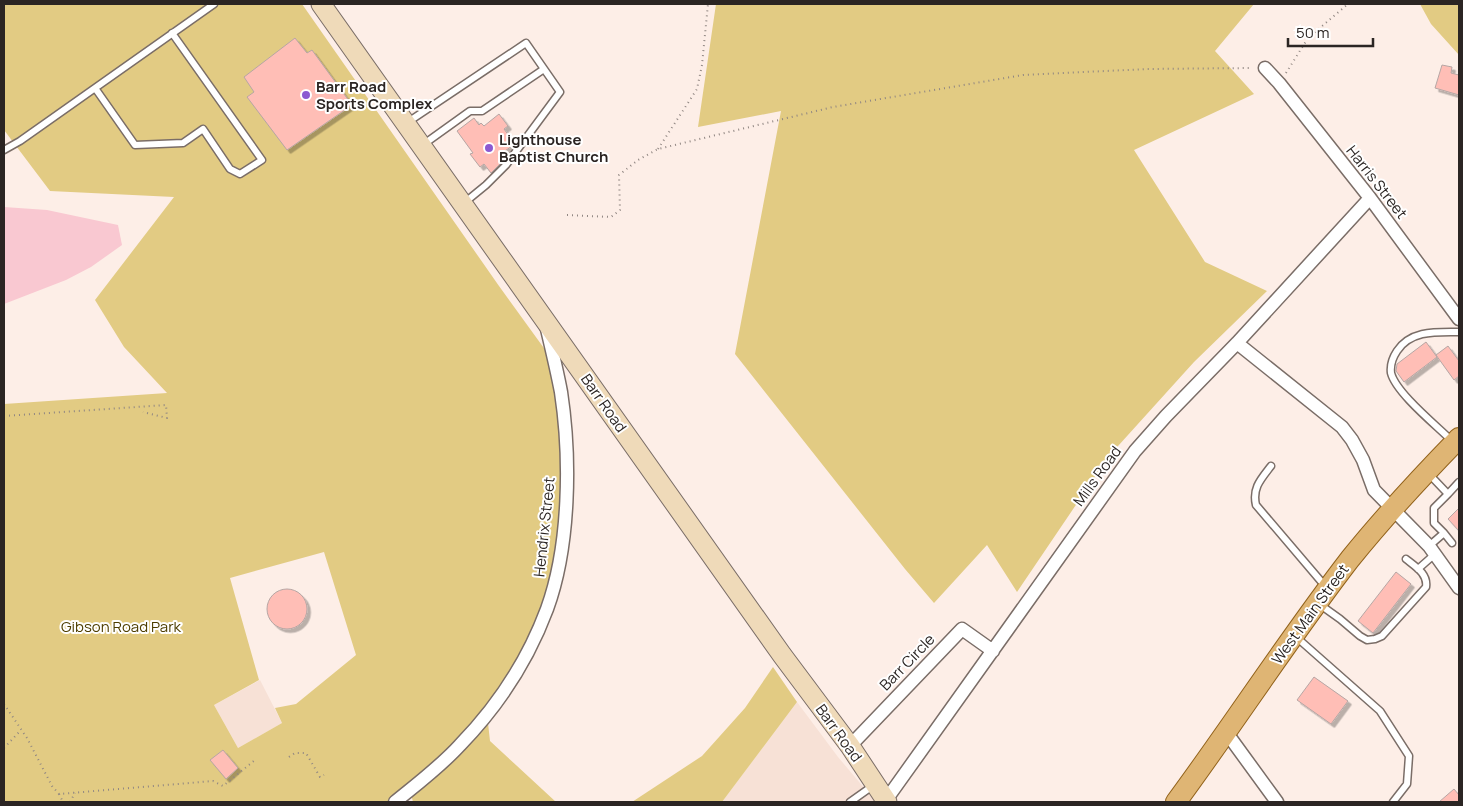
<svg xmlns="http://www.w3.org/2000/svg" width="1463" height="806" font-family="Manrope,sans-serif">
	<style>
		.built { fill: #f7e1d6 }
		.green { fill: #e2cb83; fill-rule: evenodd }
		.water { fill: #f9c8d1 }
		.building { fill: #ffbeb6; stroke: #b6a6a4; filter: url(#shadow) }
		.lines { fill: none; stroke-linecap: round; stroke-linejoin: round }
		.lane-casing { stroke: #7a6d67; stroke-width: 9 }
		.street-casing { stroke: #7a6d67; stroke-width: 15 }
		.secondary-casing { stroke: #7a6d67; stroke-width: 21 }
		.primary-casing { stroke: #92621b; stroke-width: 22 }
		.path { stroke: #908682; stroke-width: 2; stroke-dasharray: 1 4; stroke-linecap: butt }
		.lane { stroke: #fff; stroke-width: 6 }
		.street { stroke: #fff; stroke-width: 12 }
		.secondary { stroke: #efdab9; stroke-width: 19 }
		.primary { stroke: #dfb574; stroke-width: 20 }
		.poi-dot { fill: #8c59d1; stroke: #fff; stroke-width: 2 }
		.labels { text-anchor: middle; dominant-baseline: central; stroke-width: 4; stroke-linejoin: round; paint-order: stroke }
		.poi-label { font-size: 15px; font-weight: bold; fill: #2b2523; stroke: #fff; text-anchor: start }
		.street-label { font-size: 15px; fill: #2b2523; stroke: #fff }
		.park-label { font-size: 15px; fill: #4d3d00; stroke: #fff }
	</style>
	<defs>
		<filter id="shadow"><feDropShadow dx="3.5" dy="3.5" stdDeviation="0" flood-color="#0004"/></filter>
	</defs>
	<rect width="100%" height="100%" fill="#fdeee7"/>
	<path class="built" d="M260 680 282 723 238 748 214 705Z
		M797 702 838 757 876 802H722Z"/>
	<path class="green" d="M4 4H302L499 286 554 362 567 467 547 608 487 714 490 741 556 802H413L411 794 447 756 388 802H4V404L167 393 124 347 95 300 174 197 50 191 4 130ZM324 552 356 655 296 704 275 708 282 723 238 748 214 705 259 680 230 578Z
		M716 4H1254L1215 51 1254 94 1134 150 1205 262 1267 291 1194 362 1109 456 1017 592 987 545 934 603 905 569 735 354 781 111 698 127Z
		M1420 4H1459V55L1431 24Z
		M773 667 797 702 722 802H632L702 756 745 708Z"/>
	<path class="water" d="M4 207 47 210 118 225 122 245 91 267 66 280 4 304Z"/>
	<path class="building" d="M295 38 307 53 312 50 352 105 287 150 247 97 254 92 244 77Z
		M1442 65 1452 67 1451 73 1459 75V95L1435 88Z
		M499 114 508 126 504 129 515 144 502 153 503 155 500 157 503 161 491 173 484 164 480 167 470 154 473 153 457 131 474 118 479 125 481 123 484 126Z
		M1426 342 1437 357 1404 382 1396 371 1397 364Z
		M1448 346 1459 361V376L1454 380 1436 355Z
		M1459 508V531L1448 519Z
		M1396 572 1411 584 1373 633 1358 621Z
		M267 609a20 20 0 1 1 40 0a20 20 0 1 1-40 0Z
		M1314 677 1348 701 1331 724 1297 700Z
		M223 750 238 768 226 779 210 760Z
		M1454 789 1459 795V802H1439Z"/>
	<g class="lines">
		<g class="lane-casing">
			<path id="lane" d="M95 88 135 145 183 143 203 129 230 169 240 174 262 160 172 33
				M408 122 526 43 560 92 506 165 486 185 464 203
				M424 144 470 111H482L544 69
				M4 150 20 141 214 4
				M1452 441C1437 426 1396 393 1391 373 1390 365 1393 357 1397 351 1411 330 1436 332 1459 332
				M1271 466C1261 479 1252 488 1256 505L1325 586
				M1428 473 1448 494 1434 508V523L1444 533 1429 546
				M1448 494 1459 482
				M1444 533 1452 543
				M1418 569 1435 554
				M1319 604 1340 619 1360 636 1367 640 1375 639 1382 636 1426 587C1428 574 1416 567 1406 559
				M1295 636 1380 711 1409 756 1407 784 1393 802
				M850 802 874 785"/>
		</g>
		<g class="street-casing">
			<path id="street" d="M1265 68 1279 83 1370 198 1459 319
				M1237 343 1342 427 1352 440 1363 460 1374 490 1429 546 1459 588
				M1226 732 1277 802
				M850 746 962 629 993 651
				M886 800 1135 451 1166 416 1237 343 1370 198
				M395 802C417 784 441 766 460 745 498 706 528 660 547 609 570 546 571 458 561 392 557 371 552 350 547 329"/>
		</g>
		<g class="secondary-casing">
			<path id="secondary" d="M321 4 782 655 850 746 887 802"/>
		</g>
		<g class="primary-casing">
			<path id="primary" d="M1176 802C1235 722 1289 638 1350 559 1384 517 1421 477 1459 438"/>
		</g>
		<path class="path" d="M1286 73 1308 38 1348 4
			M658 149 697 89 702 65 708 4
			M567 215 611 217 620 210 619 175 638 160 658 149 833 107 1023 75 1147 69 1252 68
			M4 416 166 405 167 418 143 412
			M4 704 27 738 52 786 59 794 213 781 223 786 255 760
			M4 748 21 730
			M289 757 295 753H306L320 777 324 775
			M59 794 63 802
			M70 802 75 793"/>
		<use href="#lane" class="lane"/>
		<use href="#street" class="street"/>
		<use href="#secondary" class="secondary"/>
		<use href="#primary" class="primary"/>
	</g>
	<g class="poi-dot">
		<circle cx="306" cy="95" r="5"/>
		<circle cx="489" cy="148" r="5"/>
	</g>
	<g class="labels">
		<g class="poi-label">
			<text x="316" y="86">Barr Road<tspan x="316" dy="17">Sports Complex</tspan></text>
			<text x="499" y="139">Lighthouse<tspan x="499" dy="17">Baptist Church</tspan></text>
		</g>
		<g class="street-label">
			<text transform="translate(1377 182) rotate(52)">Harris Street</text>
			<text transform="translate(604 403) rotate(55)">Barr Road</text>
			<text transform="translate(1097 476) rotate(-54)">Mills Road</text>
			<text transform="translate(544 527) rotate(-84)">Hendrix Street</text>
			<text transform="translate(1310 614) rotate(-54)">West Main Street</text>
			<text transform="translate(907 662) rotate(-46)">Barr Circle</text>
			<text transform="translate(839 733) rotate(54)">Barr Road</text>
		</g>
		<g class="park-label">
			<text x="121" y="626">Gibson Road Park</text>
		</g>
	</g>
	<rect width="1463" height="806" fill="none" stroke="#2b2523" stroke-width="10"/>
	<path d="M1288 38v8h85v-8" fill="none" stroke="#2b2523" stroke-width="2.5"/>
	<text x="1296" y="38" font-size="15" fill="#2b2523" stroke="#ffffff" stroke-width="4" paint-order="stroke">50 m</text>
</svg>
